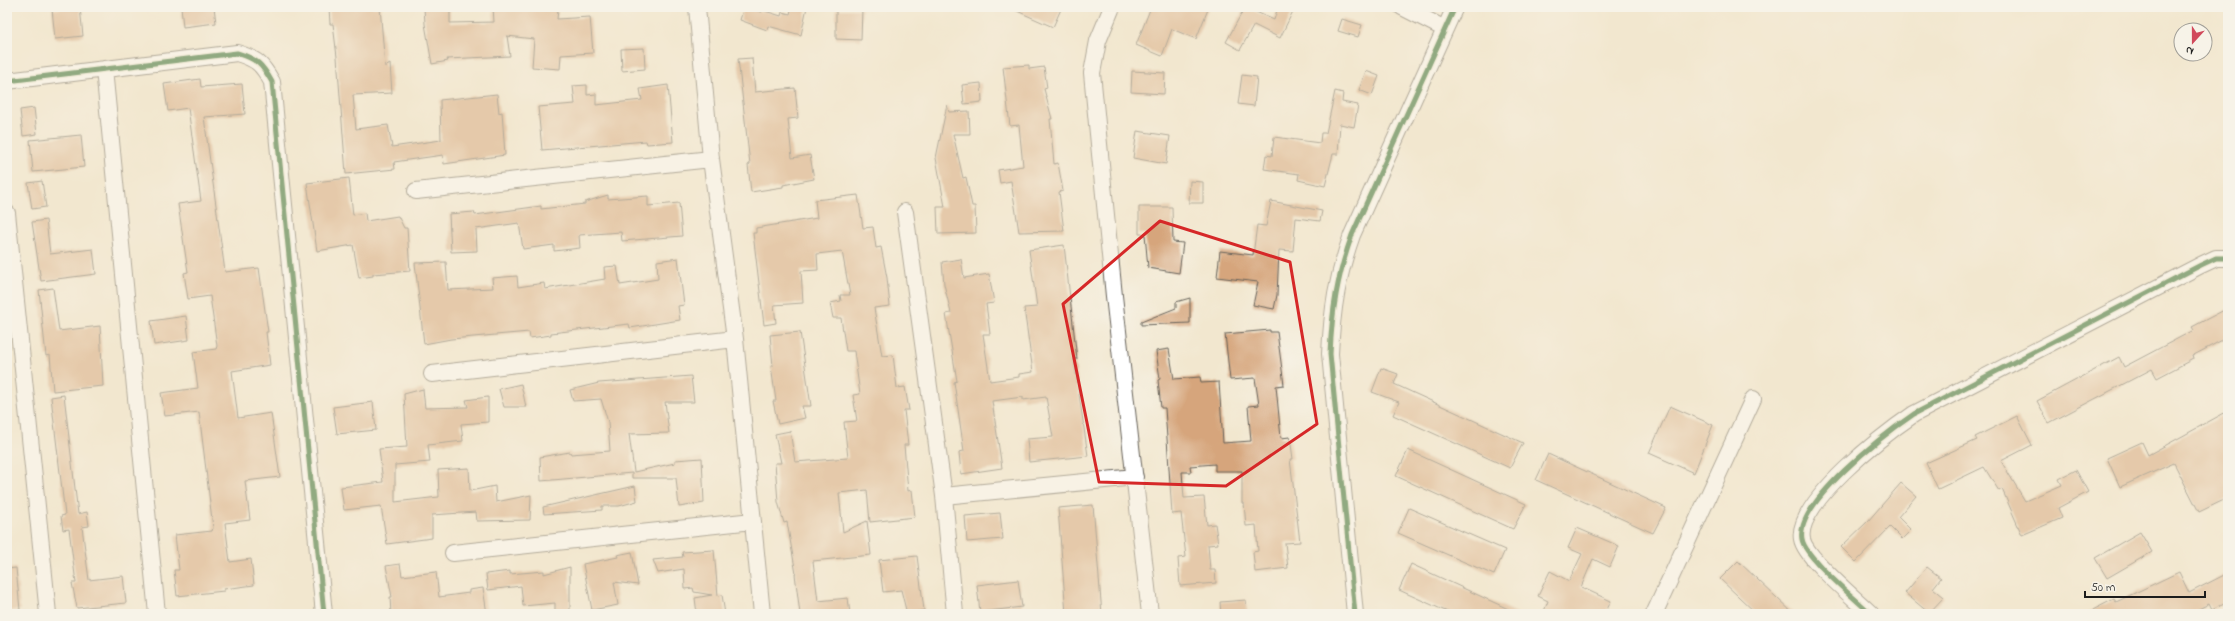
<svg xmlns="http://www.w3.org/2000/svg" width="2235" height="621" font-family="'Indie Flower',sans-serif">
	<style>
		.building { fill: #d6a57b }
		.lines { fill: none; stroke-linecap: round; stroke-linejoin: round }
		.street-casing { stroke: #67635b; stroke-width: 18 }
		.street { stroke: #fff; stroke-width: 16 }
		.cycleway-casing { stroke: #f7f3e8; stroke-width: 8 }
		.cycleway { stroke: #1b5e20; stroke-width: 5 }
		.marked { fill: none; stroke: #d62828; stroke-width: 3; stroke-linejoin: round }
	</style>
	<rect width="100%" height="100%" fill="#f7f3e8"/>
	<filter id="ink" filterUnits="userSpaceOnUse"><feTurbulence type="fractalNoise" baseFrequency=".025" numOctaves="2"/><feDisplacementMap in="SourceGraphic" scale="8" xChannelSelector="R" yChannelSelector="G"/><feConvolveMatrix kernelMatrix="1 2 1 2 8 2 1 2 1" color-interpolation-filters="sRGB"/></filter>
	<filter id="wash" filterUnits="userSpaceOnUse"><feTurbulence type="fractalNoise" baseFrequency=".012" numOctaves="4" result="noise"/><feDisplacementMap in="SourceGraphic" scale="16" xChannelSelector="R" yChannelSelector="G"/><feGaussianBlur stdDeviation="0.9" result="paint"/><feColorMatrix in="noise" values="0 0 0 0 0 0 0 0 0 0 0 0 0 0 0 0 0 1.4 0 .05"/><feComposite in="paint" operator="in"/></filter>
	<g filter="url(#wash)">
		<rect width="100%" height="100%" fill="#f2e7cf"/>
		<g id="blocks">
			<path class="building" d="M80 7 83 36 55 39 52 9Z
				M181 7H214L216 23 183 27Z
				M329 7H380L385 67 390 64 392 93 353 95 356 129 388 125 392 147 441 140 440 100 497 94 499 113 502 112 505 155 444 164 443 155 394 162 395 169 346 174 337 57 333 24H330Z
				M424 7H450V23L494 22 493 7H538L558 10 557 19 590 17 593 53 561 55 560 69 532 67 534 39 507 36 510 56 447 59 448 61 432 64 425 24Z
				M744 7 762 12V10L781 16 782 12 790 14 792 7H807L801 35 768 26 767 30 740 20Z
				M1008 7H1062L1053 27Z
				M1151 7H1209L1196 39 1172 29 1162 56 1136 45Z
				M1245 7 1274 20 1278 7H1295L1280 38 1254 25 1240 50 1226 42Z
				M836 9H862L861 40 836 39Z
				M1342 19 1362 25 1358 37 1338 31Z
				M644 48 645 69 622 71 621 49Z
				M752 58 755 92 795 88 798 118 788 119 792 158 810 155 814 179 783 185V187L751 192 748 165 750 164 738 59Z
				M1029 65V69L1044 67 1047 88 1044 89 1052 119H1050L1054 164 1058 163 1063 191 1059 192 1064 231 1019 232 1011 181 1000 183 998 170 1023 166 1019 125 1010 126 1003 67Z
				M1132 71 1165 73 1164 94 1131 92Z
				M1366 71 1379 76 1372 95 1359 90Z
				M1242 75 1257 77 1254 106 1238 104Z
				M200 79 201 87 242 84 245 114 204 117 225 272 259 268 268 332H266L270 365 232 371 238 418 271 413 280 477 245 481 250 520 225 523 230 562 251 559 254 585 224 589V591L177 596 174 570H179L175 535 212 531 213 528 199 412 165 416 161 393 198 388 193 352 216 349 217 346 210 296 188 299 184 273 188 272 178 204 201 201 188 108 168 111 164 84Z
				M981 83 982 102 964 104 962 85Z
				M587 85V95L596 94V105L642 100 640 89 668 85 673 142 647 144 646 141 542 150 538 107 575 104 573 86Z
				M1335 91 1343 93 1342 102 1358 105 1354 127 1340 124 1338 154H1333L1325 186 1298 180 1299 174 1264 169 1266 155 1272 156 1274 137 1320 143 1321 133H1326Z
				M947 105 949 112 969 111 970 134H953L963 178 966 177 972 206H975L976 233 938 234 937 207H945L936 158Z
				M34 108 37 134 23 136 20 110Z
				M1137 131 1170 136 1166 164 1133 158Z
				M81 135 84 167 33 172 30 140Z
				M349 178 353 215 365 213 366 221 398 216 404 228H407L410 271 373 274V276L359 278 353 245 317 251 307 183Z
				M42 181 46 207 32 209 28 183Z
				M1190 181 1203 182V203H1189Z
				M608 195V199L648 196V206L679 203 682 236 622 241 621 232 579 235 580 248 554 251V245L523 249 519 223 476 229 477 251 451 252 449 214 474 212 475 215 541 206V209L585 204V202Z
				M858 195 863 228 873 227 876 248 881 247 887 278 890 306 874 308 882 356 893 355 897 388 905 387 909 410H904L908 445H904L908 491 912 490 915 517 870 522 867 490 839 493 843 532 867 521 871 555 813 561 818 601 848 598 850 614H800L795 574H796L787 522 784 523 778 502 775 463H781L775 434 790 431 795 462 848 458 844 422 857 421 853 395 860 394 854 351H846L841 318H833L830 303 841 301 840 295H850L842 251 817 254 818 270 801 271 803 303 774 305 776 323 764 325 753 233H756V228L817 218 815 200Z
				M1271 201 1322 211 1320 221 1296 218 1293 251 1279 250 1277 295 1274 309 1253 305 1258 282 1217 277 1220 251 1253 255 1257 225 1266 226Z
				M1139 207H1172L1173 242 1183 243 1179 273 1148 268 1145 234H1139Z
				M46 220 50 254 93 249 96 274 41 281 32 222Z
				M1064 245 1077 359H1074L1088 456 1029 462 1027 439 1053 437 1046 397 1023 400V397L992 401 1002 468 961 474 959 452 964 451 954 382 957 381 946 314 951 313 944 284 942 262 961 259 964 278 989 274 994 303 986 304 990 334H983L990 381 1019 377V374L1033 372 1024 308 1037 307 1029 250Z
				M678 258 684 305 678 306 680 320 630 328 629 324 551 333V335L530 338 529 332 451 339 424 344 415 263 446 262 448 290 493 288 492 278 517 276 518 287 544 283 545 289 605 279 604 267 617 266 620 285 658 279 657 261Z
				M53 288 59 331 100 326 103 386 53 391 50 355 46 356 39 290Z
				M1190 298V323L1141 325V322L1176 308V302Z
				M2228 308V337L2192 356 2193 359 2157 378 2152 369 2049 423 2037 401 2119 357 2124 367 2194 330 2192 327Z
				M186 316 189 340 154 345 151 321Z
				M1270 330V332H1277L1284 385 1276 386 1281 438 1290 437 1293 459H1290L1300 542 1285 543 1288 568 1255 572 1253 552 1258 551 1256 525 1246 526 1244 503H1242V471H1215V464L1190 466 1191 472H1182L1184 498 1204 497 1207 525 1215 524 1218 544 1208 545 1210 570H1215L1216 583 1180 586 1178 558 1186 557 1181 513 1172 514 1165 408H1161L1158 380 1160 379 1156 351 1169 349 1174 379 1200 377 1201 383 1219 382 1223 443 1251 441 1248 406 1259 405 1255 378 1230 380 1225 334Z
				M800 332 811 406H802L805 418 778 424 773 401H776L771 366H773L770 335Z
				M1381 368 1398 374 1394 384 1523 443 1510 468 1393 415 1399 402 1372 392Z
				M691 376 694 402H665L669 433 629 434 634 472 675 463V460L702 458 704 503 679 507 676 478H632V473L541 481 540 457 570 452 571 454 610 451 608 422 601 399 573 401 570 390 599 383Z
				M521 384 526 407H504L499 389Z
				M423 389 425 408 468 407 466 400 488 397V422L461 424 463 441 428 445 430 462 395 465V502L439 497 438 470 469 468 470 491 495 486 496 502 531 495 530 520 477 521 476 512 432 515V538L387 544 381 506 344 510 341 487 383 482 379 449 407 447 404 394Z
				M64 395 78 514 87 512 89 526 82 527 89 580 123 576 126 603 77 608 72 583H76L69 529 63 530 61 516 65 515 51 397Z
				M373 402 376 430 337 434 333 407Z
				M1670 406 1713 425 1694 473 1649 453Z
				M2228 411V498L2199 512 2174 463 2120 487 2107 458 2142 442 2148 455Z
				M2017 416 2032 445 2001 461 2025 501 2062 485 2059 479 2076 470 2088 492 2058 508 2062 518 2022 535 2002 489 1999 491 1984 467 1938 489 1926 463 1977 440 1975 437Z
				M1408 450 1526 504 1513 529 1396 476Z
				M1548 454 1666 508 1653 533 1536 480Z
				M1901 483 1916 496 1898 517 1911 530 1902 539 1890 527 1856 562 1841 547 1868 521Z
				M635 486 637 501 619 506H602V510L544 514 543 507Z
				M1093 505 1102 614H1066L1058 508Z
				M1409 508 1505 550 1494 575 1398 533Z
				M1000 513 1003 539 967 542 965 516Z
				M1577 528 1619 546 1610 567 1593 559 1581 587 1611 601 1605 614H1543L1548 601 1538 596 1550 571 1569 581 1582 554 1568 548Z
				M2140 532 2152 552 2107 578 2095 558Z
				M714 550 718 596 722 595 725 614H697L695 598 712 595 694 592 693 588 685 589 684 569 658 573 653 560 683 557 682 552Z
				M632 552 638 585 614 582 618 605 592 610 583 564 618 557 617 555Z
				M917 556 924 610 907 614 901 590 883 592 879 560Z
				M1738 561 1777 598 1794 614H1757L1720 579Z
				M400 564 402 576 436 572 439 597 469 593V590L483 588 487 614H391L390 597H392L386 566Z
				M1411 564 1519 614H1452L1399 590Z
				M570 567V614H555V603L523 606 521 586 488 590 486 574 510 571V574L544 571V574Z
				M1927 567 1941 578 1933 588 1944 597 1929 613 1905 593Z
				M16 568 20 610 7 611V569Z
				M2179 572 2189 593 2228 573V602L2212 610 2209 604 2188 614H2085L2114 599 2116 602Z
				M1018 580 1022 607 980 612 977 585Z
				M1246 600 1247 614H1221L1220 602Z"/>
		</g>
	</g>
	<g filter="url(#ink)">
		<use href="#blocks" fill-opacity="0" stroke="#67635b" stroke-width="1"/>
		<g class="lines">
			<g class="street-casing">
				<path id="street" d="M697 7 711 159 735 339 762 614
					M1112 7 1098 41 1092 73 1114 296 1150 614
					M1402 7 1445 29
					M104 69 157 614
					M7 81 237 53C257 59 262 64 272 82L324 614
					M416 191 711 159
					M905 212 944 496 955 614
					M7 213 48 614
					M432 374 735 339
					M944 496 1135 477
					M453 553 753 521
					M1355 614 1330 354C1332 310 1337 277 1352 235L1455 7
					M1654 614 1753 399
					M1871 614C1856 599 1805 558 1802 539 1795 503 1886 433 1914 414L2201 265 2216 258H2228"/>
			</g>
			<use href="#street" class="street"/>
			<g class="cycleway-casing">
				<path id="cycleway" d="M7 81 237 53C257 59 262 64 272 82L324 614
					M1355 614 1330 354C1332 310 1337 277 1352 235L1455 7
					M1871 614C1856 599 1805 558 1802 539 1795 503 1886 433 1914 414L2201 265 2216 258H2228"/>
			</g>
			<use href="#cycleway" class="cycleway"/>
		</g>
	</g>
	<path d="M0 0H2235V621H0ZM1160 221 1290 262 1317 424 1226 486 1099 482 1063 304Z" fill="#f2e7cf" fill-opacity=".55" fill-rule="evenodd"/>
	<path class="marked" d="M1160 221 1290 262 1317 424 1226 486 1099 482 1063 304Z"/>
	<rect width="2235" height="621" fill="none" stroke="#f7f3e8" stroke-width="24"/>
	<g transform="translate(2193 42) rotate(201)"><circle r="19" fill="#f7f3e8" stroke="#9f9d96"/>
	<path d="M0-3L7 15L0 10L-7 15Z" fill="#d1495b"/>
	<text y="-6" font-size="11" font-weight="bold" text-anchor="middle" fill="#1c1c1c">N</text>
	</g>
	<path d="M2085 591v6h120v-6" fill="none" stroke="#1c1c1c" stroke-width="2"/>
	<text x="2091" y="591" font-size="12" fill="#1c1c1c" stroke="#f7f3e8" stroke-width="3" paint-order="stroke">50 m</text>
</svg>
